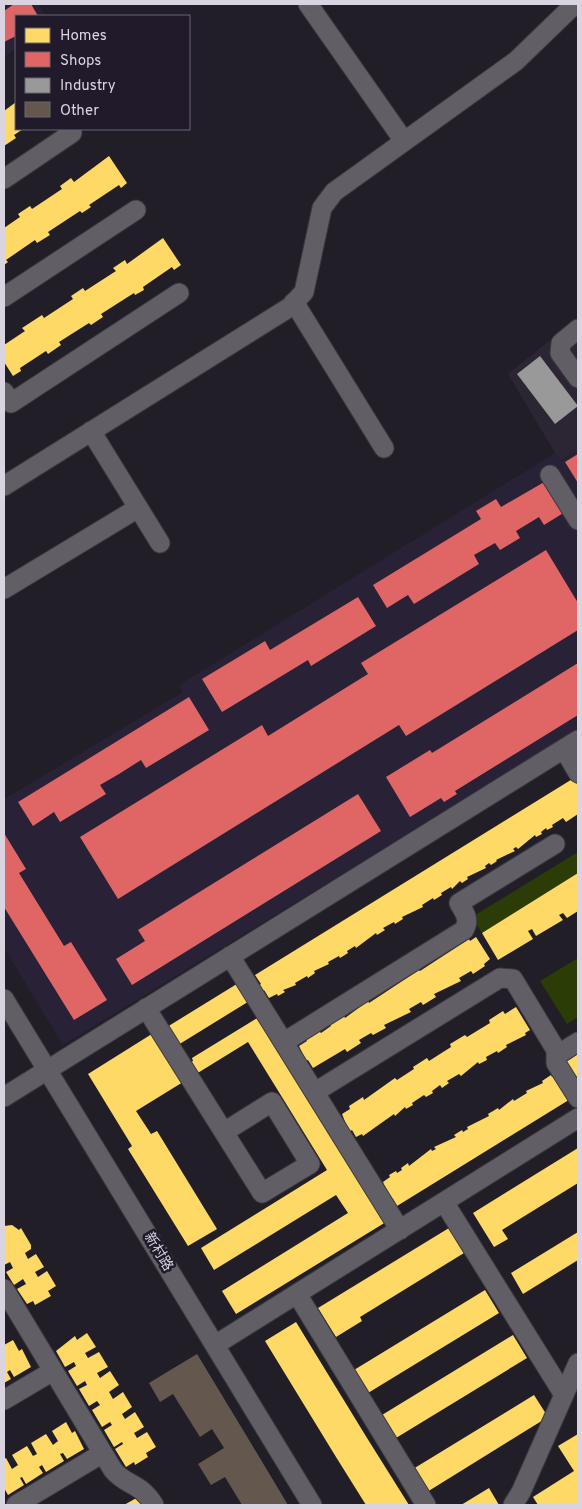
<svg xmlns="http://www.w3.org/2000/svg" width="582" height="1509" font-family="Overpass,'Noto Sans SC',sans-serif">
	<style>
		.built { fill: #292136 }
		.industrial { fill: #2c2533 }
		.green { fill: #2c3c07 }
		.homes { fill: #ffd966 }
		.shops { fill: #e06666 }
		.industry { fill: #999 }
		.building { fill: #64584e }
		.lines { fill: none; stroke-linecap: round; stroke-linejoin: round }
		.minor-casing { stroke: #3c3a41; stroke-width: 21 }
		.minor { stroke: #615e65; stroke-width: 19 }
		.labels { text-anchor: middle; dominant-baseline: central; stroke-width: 5; stroke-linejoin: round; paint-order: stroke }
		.street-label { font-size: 14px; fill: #d9d4e0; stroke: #201a2b }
	</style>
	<rect width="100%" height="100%" fill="#211e27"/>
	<path class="built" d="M4 4H39L45 16H16V49L4 57Z
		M578 450V730L63 1045 4 948V799L183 692 179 685 555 453 561 461Z"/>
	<path class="industrial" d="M578 318V450L560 461 508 374Z"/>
	<path class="green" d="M578 852V873L482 933 472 917Z
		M578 958V1017L567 1024 540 981Z"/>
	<path class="homes" d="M16 102V129H23L14 135 16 138 4 146V111Z
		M109 156 127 183 121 188 119 185 89 205 91 207 82 213 80 211 48 232 50 235 37 243 35 240 6 260 8 262 4 265V228L20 217 18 214 30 206 32 209 62 189 60 186 71 178 74 182Z
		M163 238 181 265 174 270 172 267 143 287 144 290 135 295 134 293 101 314 103 317 91 325 89 323 59 342 61 345 48 354 46 351 20 368 21 371 13 376 4 362V345L25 331 22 328 42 315 44 318 73 299 71 296 83 288 85 291 116 271 113 268 125 260 127 264Z
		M574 778 578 786V814L566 822 563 818 552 825 553 827 547 830 546 828 541 832 542 834 536 837 535 835 518 849 516 847 513 849 515 851 496 860 497 861 491 865 489 863 485 866 486 868 467 877 468 879 462 883 460 881 452 889 451 887 441 893 442 895 434 900 433 898 422 905 423 907 402 917 403 919 395 924 394 922 383 928 385 930 377 935 376 933 356 948 355 946 347 951 348 953 340 958 339 956 328 962 329 964 314 971 315 973 308 978 307 976 295 983 296 985 283 990 285 992 278 996 277 994 269 998 264 990 262 992 258 986 261 984 255 975Z
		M578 873V911L567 918 563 913 559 915 563 920 536 936 532 929 528 931 533 939 498 960 482 933Z
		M476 937 490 959 484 964 485 966 473 974 471 971 459 978 461 981 434 994 436 997 423 1005 421 1002 409 1009 411 1012 384 1025 386 1028 373 1035 371 1033 359 1040 361 1043 347 1052 345 1049 313 1068 308 1060 306 1061 299 1046 307 1041 306 1039 319 1031 321 1033 331 1026 330 1024 344 1016 345 1018 368 1001 369 1003 419 970 420 971 469 939 470 941Z
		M240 982 251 1000 178 1045 167 1027Z
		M516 1007 530 1030 525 1033 526 1035 506 1045 507 1047 498 1053 497 1051 486 1057 487 1060 479 1064 478 1062 461 1076 459 1074 447 1081 449 1083 442 1088 440 1085 432 1091 433 1093 426 1097 424 1095 412 1103 413 1105 406 1109 405 1107 395 1116 394 1114 363 1136 362 1134 356 1137 352 1130 349 1132 342 1114 350 1109 349 1106 363 1097 364 1100 395 1078 397 1080 414 1069 413 1067 427 1058 429 1061 451 1047 450 1044 465 1035 467 1037 490 1023 489 1020 503 1011 505 1014Z
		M259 1017 386 1222 236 1314 222 1291 348 1213 336 1195 214 1270 201 1248 327 1170 248 1042 136 1111 151 1134 157 1131 217 1229 188 1246 128 1149 132 1146 88 1074 155 1032 178 1070 193 1061 192 1058Z
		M578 1054V1088L563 1064Z
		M558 1074 572 1098 397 1206 393 1199 390 1201 383 1182 390 1177 389 1175 396 1171 397 1173 402 1170 401 1168 408 1163 409 1166 431 1149 432 1151 436 1149 434 1147 456 1137 454 1135 462 1130 463 1132 468 1129 467 1127 489 1116 488 1114 498 1108 499 1110 513 1099 514 1101 527 1093 526 1091 543 1083 542 1081 551 1075 552 1077Z
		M578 1148V1183L502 1230 508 1239 494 1247 473 1213Z
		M12 1225 19 1230 21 1228 31 1245V1249L25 1253 28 1259 36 1254 44 1267 35 1272 38 1277 47 1271 56 1286 48 1291 51 1296 35 1305 33 1301 27 1304 17 1289 26 1284 23 1279 14 1285 6 1272 13 1268 10 1262 4 1265V1226Z
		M449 1228 464 1253 360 1317 362 1321 336 1337 318 1308Z
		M578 1232V1260L523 1294 511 1273Z
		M485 1290 499 1313 368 1393 354 1370Z
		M296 1322 367 1438 409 1505H366L336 1457 265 1341Z
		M87 1333 96 1347 85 1353 88 1358 99 1352 108 1367 97 1373 100 1378 110 1371 119 1385 109 1392 113 1399 123 1392 132 1407 122 1414 125 1419 135 1412 144 1427 134 1433 137 1438 147 1432 156 1447 146 1453 148 1457 135 1465 134 1462 126 1467 115 1449 123 1444 122 1442 114 1447 104 1430 112 1425 110 1422 102 1427 92 1410 100 1405 97 1401 89 1406 79 1389 87 1385 85 1381 77 1386 68 1371 76 1366 74 1362 65 1367 56 1351 75 1336 77 1340Z
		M513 1335 527 1358 396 1438 382 1415Z
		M13 1340 19 1351 22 1349 31 1367 14 1377 10 1370 7 1372 11 1379 4 1383V1345Z
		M534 1395 548 1417 427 1492 413 1469Z
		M66 1422 72 1433 75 1431 84 1449 67 1459 63 1453 60 1454 64 1461 46 1472 42 1465 39 1467 43 1473 26 1484 22 1477 20 1478 24 1485 8 1495 4 1488V1459L6 1458 12 1469 18 1465 12 1455 27 1446 33 1456 37 1454 31 1443 46 1434 53 1445 58 1441 52 1431Z
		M578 1434V1505H538L533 1497 574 1471 558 1446Z
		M489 1488 499 1505H461L466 1502Z
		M140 1496 145 1505H124Z"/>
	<path class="shops" d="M14 4H31L38 16H16V36L4 42V11Z
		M578 454V483L565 462Z
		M546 481 565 512 544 525 539 517 516 531 520 538 500 550 495 543 474 555 479 564 414 604 408 595 387 608 373 585 481 519 476 511 496 499 501 507Z
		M546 550 578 603V630L406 736 399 725 118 899 80 837 262 725 268 736 368 674 361 663Z
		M358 597 376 626 311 666 308 660 222 712 202 679 265 641 270 650Z
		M578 663V715L455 791 457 794 444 802 441 798 410 817 386 777 430 750 432 753Z
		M189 697 209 730 146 768 141 760 119 774 100 785 106 794 60 822 54 812 33 826 18 802Z
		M358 794 381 831 132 985 116 959 145 941 138 930Z
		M4 833 26 869 19 873 64 946 71 942 107 1000 74 1020 4 907Z"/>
	<path class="industry" d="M540 356 578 406 555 424 517 374Z"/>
	<path class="building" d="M197 1354 246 1435 288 1505H242L225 1477 211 1485 198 1464 224 1448 212 1429 200 1437 173 1394 160 1402 149 1383Z"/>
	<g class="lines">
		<g class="minor-casing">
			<path id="minor" d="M308 4 404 141
				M4 179 72 133
				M4 297 136 210
				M294 302 384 448
				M578 329 561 343 560 353 578 378
				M4 392 11 403 179 293
				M91 431 160 543
				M550 475 578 520
				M4 486 290 307 304 292 322 208 334 192 516 61 575 4
				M4 589 138 508
				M564 749 578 773
				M230 956 400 1230
				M4 999 312 1505
				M146 1008 262 1193 310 1164 272 1102 224 1132
				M284 1042 464 930C470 920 465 913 459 903L555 844
				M557 1055 578 1042
				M315 1092 500 978 513 979 556 1050V1063L578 1098
				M4 1097 578 740
				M444 1202 564 1395
				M4 1289 113 1470C126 1486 140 1482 154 1505
				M297 1294 426 1505
				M215 1345 578 1118
				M4 1400 53 1371
				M16 1505 103 1453
				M513 1505 521 1492 578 1363"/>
		</g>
		<use href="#minor" class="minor"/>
	</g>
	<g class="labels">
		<g class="street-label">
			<text transform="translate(158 1252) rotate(59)">新村路</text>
		</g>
	</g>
	<rect width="582" height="1509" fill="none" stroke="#d9d4e0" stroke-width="10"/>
	<rect x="15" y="15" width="175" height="115" fill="#201a2b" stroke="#6a6473"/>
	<rect x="25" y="28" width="25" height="15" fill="#ffd966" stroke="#6a6473"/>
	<text x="60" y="40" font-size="15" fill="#d9d4e0">Homes</text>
	<rect x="25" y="52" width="25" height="15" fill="#e06666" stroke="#6a6473"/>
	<text x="60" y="65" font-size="15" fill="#d9d4e0">Shops</text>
	<rect x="25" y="78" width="25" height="15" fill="#999999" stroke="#6a6473"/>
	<text x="60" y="90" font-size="15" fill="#d9d4e0">Industry</text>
	<rect x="25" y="102" width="25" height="15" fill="#64584e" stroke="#6a6473"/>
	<text x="60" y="115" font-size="15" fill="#d9d4e0">Other</text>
</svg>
